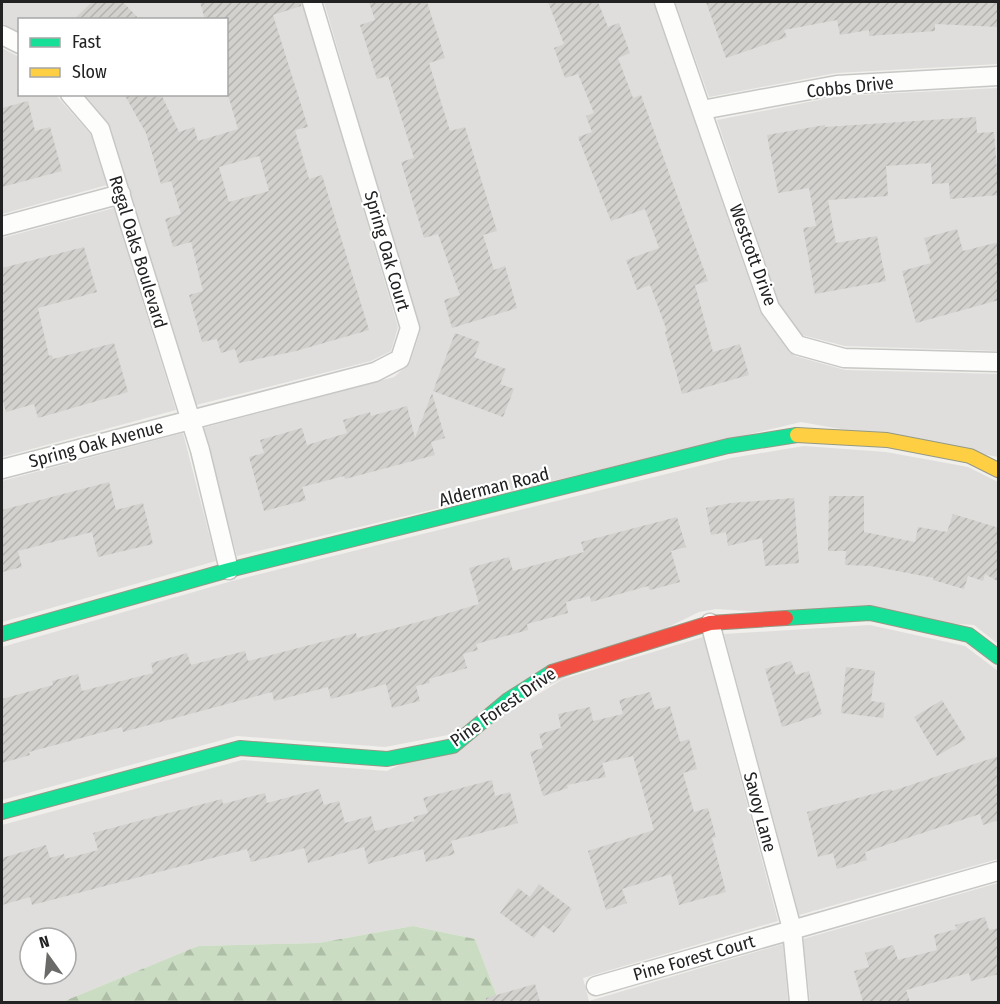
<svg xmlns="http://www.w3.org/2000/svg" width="1000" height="1004" font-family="'Fira Sans Condensed',sans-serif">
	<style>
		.residential { fill: #dfdedc; fill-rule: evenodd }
		.forest { fill: url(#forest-firs) }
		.building { fill: url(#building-hatch); fill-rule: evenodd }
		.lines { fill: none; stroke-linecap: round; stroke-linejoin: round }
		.street-casing { stroke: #c7c7c5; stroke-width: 21 }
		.fast-casing { stroke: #959984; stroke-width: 16 }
		.slow-casing { stroke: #959984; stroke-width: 16 }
		.jam-casing { stroke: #959984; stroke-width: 16 }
		.street { stroke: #fdfdfc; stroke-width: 18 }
		.fast { stroke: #16e098; stroke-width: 14 }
		.slow { stroke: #ffcf43; stroke-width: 14 }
		.jam { stroke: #f24e42; stroke-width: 14 }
		.labels { text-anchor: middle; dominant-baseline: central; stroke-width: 4.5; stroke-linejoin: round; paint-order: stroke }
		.street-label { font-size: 18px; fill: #222; stroke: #fff }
	</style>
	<defs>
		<pattern id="forest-firs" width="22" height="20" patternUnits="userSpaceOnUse" patternTransform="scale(1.5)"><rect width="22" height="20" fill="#caddc2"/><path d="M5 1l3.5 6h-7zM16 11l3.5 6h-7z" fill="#adbda6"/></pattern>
		<pattern id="building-hatch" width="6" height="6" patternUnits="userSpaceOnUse" patternTransform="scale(1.5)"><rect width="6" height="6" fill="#d3d1ce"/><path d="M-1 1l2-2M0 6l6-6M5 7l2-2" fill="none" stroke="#b5b3b1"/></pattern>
	</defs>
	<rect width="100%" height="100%" fill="#f0efeb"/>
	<path class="residential" d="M2 2H302L398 327 391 351 371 361 196 405 109 126 84 95 226 94V20H20L19 32 2 23Z
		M324 2H653L760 312 789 352 795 356 845 370 998 374V457L801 422 237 556 203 428 394 377 410 363 420 332Z
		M675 2H998V64L836 73 709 97Z
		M2 48 19 57 20 94 56 95 91 135 107 185 2 214Z
		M998 88V351L845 346 802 335 779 303 717 120 839 96Z
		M114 208 176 410 2 457V238Z
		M183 433 216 561 2 622V481Z
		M804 446 886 452 968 467 998 482V644L974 625 716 609 699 612 448 735 385 747 237 736 2 800V647L232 581 731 458Z
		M870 625 965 646 998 671V859L799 915 724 634Z
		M703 637 778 921 583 978 589 1001 783 944 788 1002H499L475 939 413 926 318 943 198 946 62 1002H2V825L242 760 387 771 514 709 563 679ZM30 938H66V974H30Z
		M998 883V1002H810L803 939Z"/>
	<path class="forest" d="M413 926 475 939 499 1002H62L198 946 318 943Z"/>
	<path class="building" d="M92 2H123L140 20H73Z
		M200 2H301V6L273 15 308 127 295 130 309 179 322 175 369 330 296 351 239 363 235 349 221 353 217 339 202 342 189 295 203 291 191 242 173 247 165 219 181 214 171 181 161 184 146 133 124 94H161L179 132 194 127 198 141 238 129 226 88V20H205ZM259 156 269 191 229 202 219 167Z
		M369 2H427L445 58 429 63 450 131 465 127 497 231 483 235 494 270 505 266 517 308 452 328 444 300 460 295 438 234 424 238 412 199 401 162 414 158 388 76 377 79 360 25 375 20Z
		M548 2H598L608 27 619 23 630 53 618 58 633 98 641 95 708 281 695 285 713 352 740 344 749 375 682 394 665 332 667 331 650 285 637 290 626 260 659 248 645 209 611 221 578 137 592 132 586 116 594 113 578 74 565 78 554 48 564 44Z
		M706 2H999V27L935 24V31L869 36V30L840 35 837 20 784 30 787 37 726 58Z
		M28 101 35 131 50 127 62 171 2 187V108Z
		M976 117 977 133 994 132 999 195 950 199 949 183 932 184 931 163 886 166 888 196 828 200 836 243 877 236 886 281 815 294 803 228 816 226 809 188 778 193 767 135 825 125V127Z
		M957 229 963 251 999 242V300L916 323 902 271 931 263 924 238Z
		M84 247 97 292 38 308 49 356 52 355 53 359 114 343 128 392 38 418 34 404 6 412 2 397V268Z
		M455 333 480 342 474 357 506 369 500 384 514 389 503 417 433 391Z
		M432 393 445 438 431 442 435 455 345 479 344 476 302 487 306 500 264 511 249 457 264 453 260 440 302 428 307 445 347 433 343 420 370 412 371 416 407 406 415 438Z
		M109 482 116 510 143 503 153 544 98 557 92 532 18 551 22 567 2 572V510Z
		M829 496H864V532L915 542 918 527 947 532 953 514 999 528V582L985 574 983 581 968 576 964 589 933 580 934 578 871 566 845 565 846 551H828Z
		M794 498 799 563 765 566 762 538 728 546 726 532 711 535 706 508 731 503Z
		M677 517 686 547 671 551 680 582 650 590 648 586 591 602 590 596 566 602 568 613 527 624 528 630 476 644 478 650 463 654 467 668 429 679 430 683 416 686 420 701 392 708 386 684 331 699 328 687 274 701 272 692 123 732 122 727 29 752 30 755 2 763V699L53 685 52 681 78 674 82 691 153 673 151 663 187 653 191 665 245 651 248 661 356 633 357 638 422 621 479 604 469 568 509 557 513 571 584 552 581 542Z
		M791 661 796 675 809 671 822 714 782 727 765 669Z
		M846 667 875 671 871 701 885 703 883 718 841 713Z
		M650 692 655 710 670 706 680 742 689 739 697 769 683 773 694 812 708 808 716 837 712 838 726 892 679 905 671 874 622 889 627 903 606 910 588 851 654 830 633 756 602 763 606 777 567 785 568 788 543 796 530 752 543 748 539 734 561 728 558 714 590 707 593 721 623 714 619 700Z
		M942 700 966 739 937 756 914 717Z
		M999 756V820L983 825 980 814 865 852 867 860 837 869 833 853 818 857 807 812 891 789 892 791Z
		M492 780 495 796 510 792 518 823 451 841 455 854 426 862 423 849 368 864 364 847 308 863 304 848 251 862 247 849 32 905 30 897 2 905V858L46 845 50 858 64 854 65 859 98 850 93 833 222 799 223 804 265 793 267 803 319 789 324 805 339 801 345 823 371 816 375 831 415 821 413 817 428 813 423 798Z
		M539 884 572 909 554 933 543 925 534 938 500 913 518 888 530 897Z
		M985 917 989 930 999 928V974L971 981 969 973 906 990 910 1002H863L854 971 869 967 865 953 893 945 898 960 937 950 934 935 957 929 955 925Z
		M535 984 540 1002H486V998Z"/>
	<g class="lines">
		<g class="street-casing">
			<path id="street" d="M664 2 770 308 797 345 844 358 998 362
				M2 35 20 44
				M70 94 100 129 200 450 229 570
				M702 110 837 85 998 76
				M2 226 121 194
				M2 469 375 372 400 359 410 328 312 2
				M710 623 792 929 799 1002
				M596 986 998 871"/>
		</g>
		<g class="fast-casing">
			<path id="fast" d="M786 618 870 613 969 635 998 657
				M2 634 229 570 728 446 797 435
				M2 812 240 748 387 759 453 746 508 700 552 672"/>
		</g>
		<g class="slow-casing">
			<path id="slow" d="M797 435 887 440 970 456 998 470"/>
		</g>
		<g class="jam-casing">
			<path id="jam" d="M552 672 710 623 786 618"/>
		</g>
		<use href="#street" class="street"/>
		<use href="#fast" class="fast"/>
		<use href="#slow" class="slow"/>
		<use href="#jam" class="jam"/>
	</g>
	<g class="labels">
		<g class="street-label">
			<text transform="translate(850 87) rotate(-6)">Cobbs Drive</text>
			<text transform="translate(387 251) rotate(74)">Spring Oak Court</text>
			<text transform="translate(138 252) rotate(73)">Regal Oaks Boulevard</text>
			<text transform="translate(753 255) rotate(70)">Westcott Drive</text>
			<text transform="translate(96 444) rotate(-15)">Spring Oak Avenue</text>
			<text transform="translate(494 487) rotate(-14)">Alderman Road</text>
			<text transform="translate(503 707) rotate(-35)">Pine Forest Drive</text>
			<text transform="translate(760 812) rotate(75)">Savoy Lane</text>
			<text transform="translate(694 958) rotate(-16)">Pine Forest Court</text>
		</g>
	</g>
	<rect width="1000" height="1004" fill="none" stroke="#222222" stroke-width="6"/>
	<rect x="18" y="18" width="210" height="78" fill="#ffffff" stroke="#a7a7a7" stroke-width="1.5"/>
	<rect x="30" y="38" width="30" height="9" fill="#16e098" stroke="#a7a7a7" stroke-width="1.5"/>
	<text x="72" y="48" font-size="18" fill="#222222">Fast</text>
	<rect x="30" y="68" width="30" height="9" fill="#ffcf43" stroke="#a7a7a7" stroke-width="1.5"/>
	<text x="72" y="78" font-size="18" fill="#222222">Slow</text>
	<g transform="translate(48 956) rotate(345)"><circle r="28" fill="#ffffff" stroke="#a7a7a7" stroke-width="1.5"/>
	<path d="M0-4.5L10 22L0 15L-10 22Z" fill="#6a6a68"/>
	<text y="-9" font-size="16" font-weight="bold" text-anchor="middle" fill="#222222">N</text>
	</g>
</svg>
